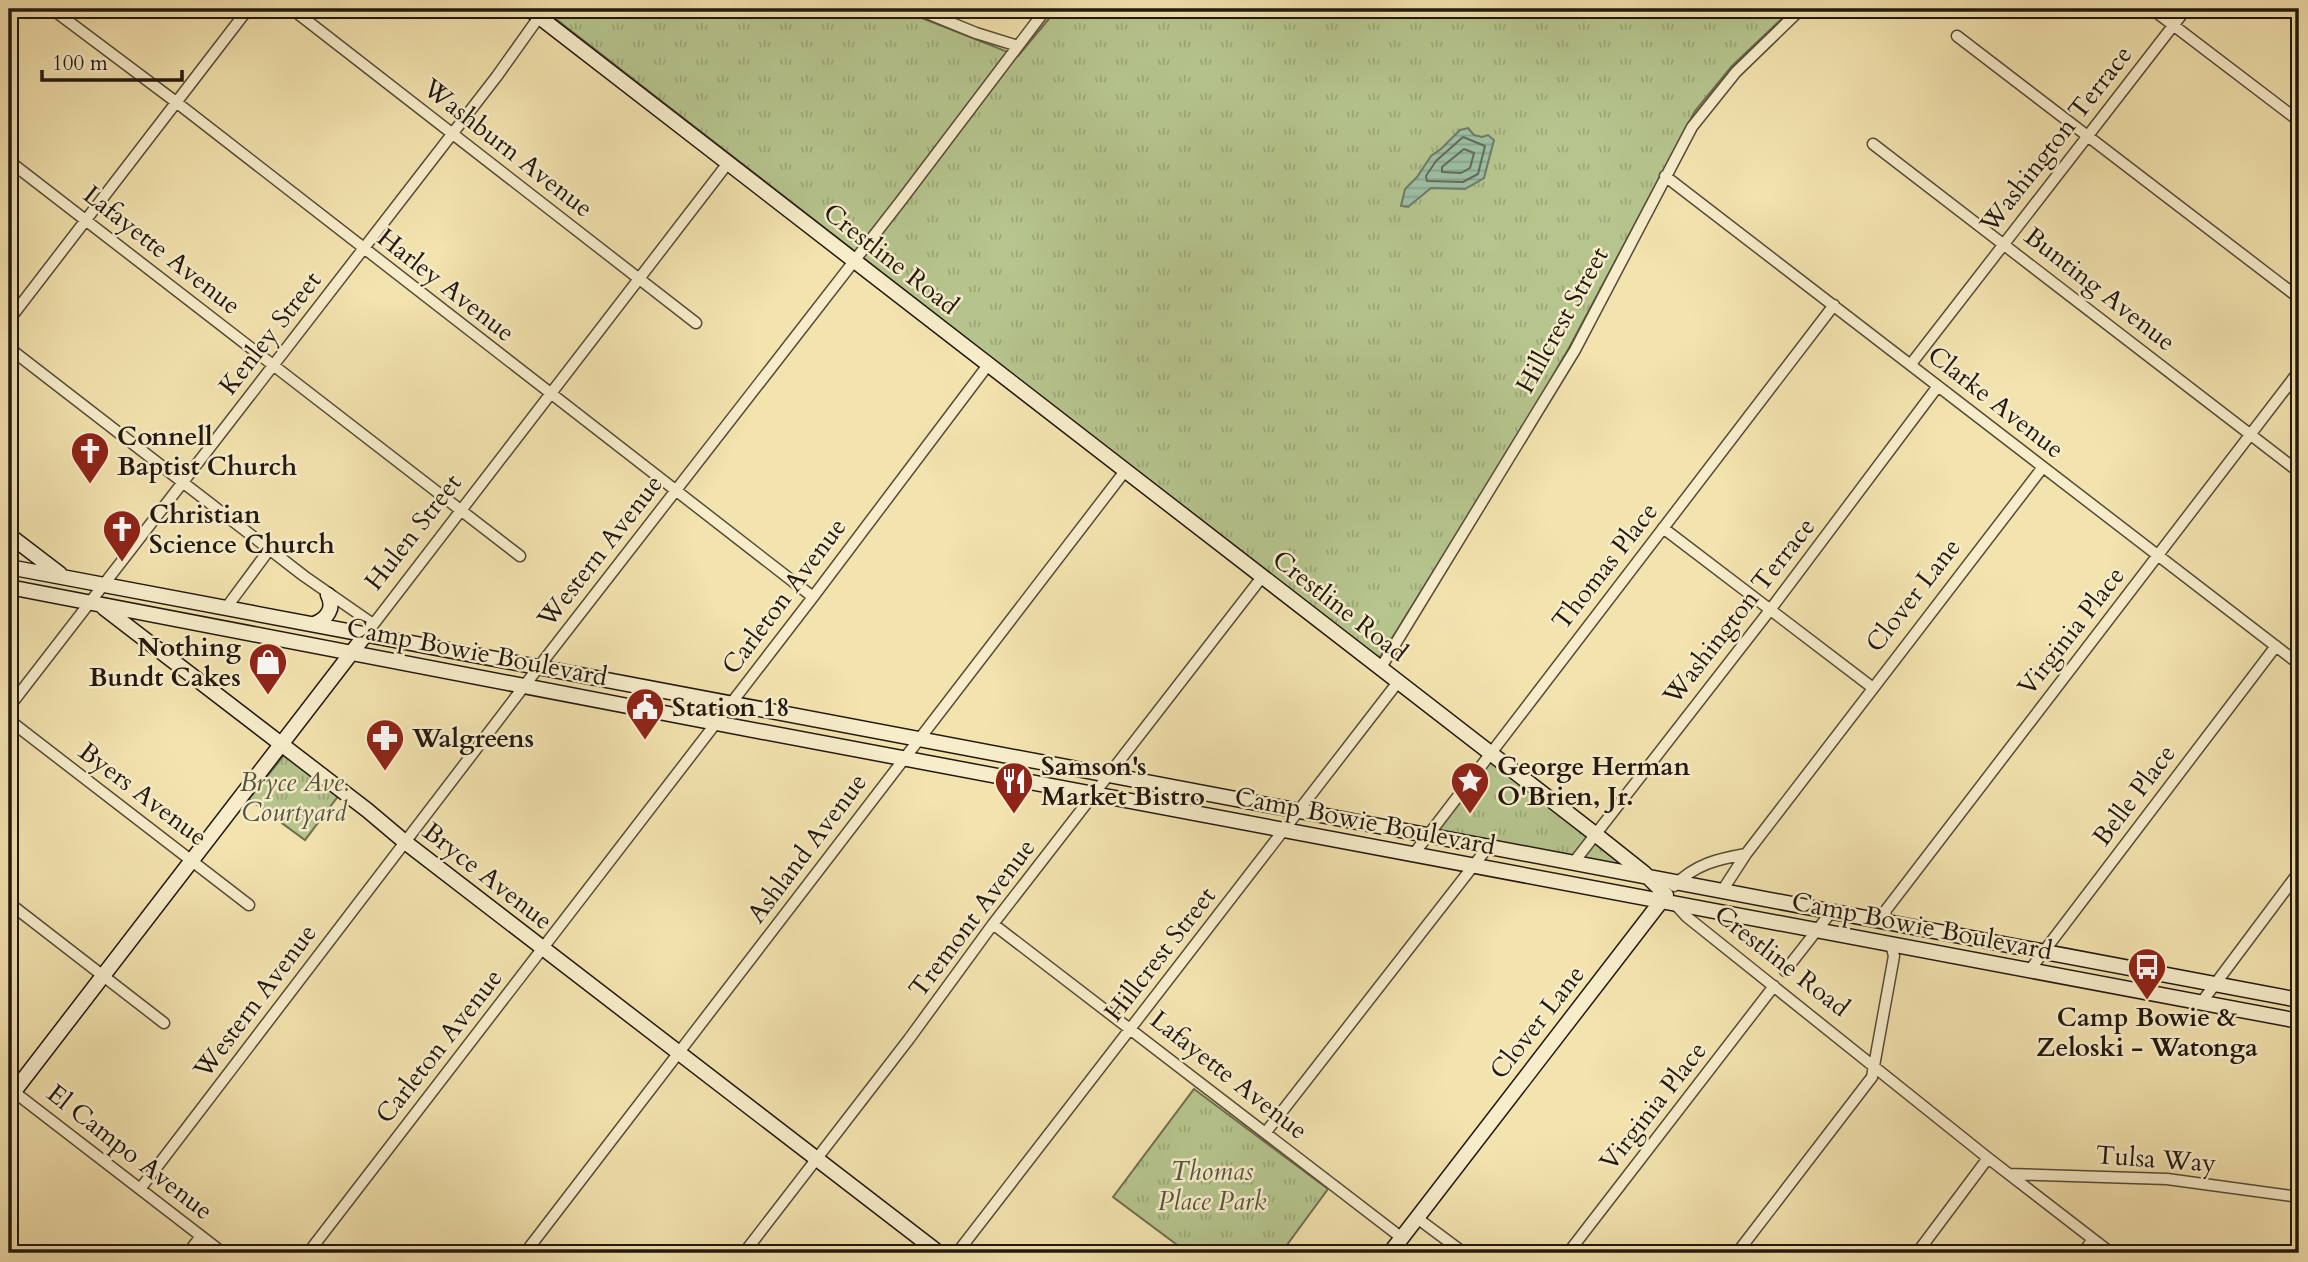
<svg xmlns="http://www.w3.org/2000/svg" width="2308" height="1262" font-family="Cardo,serif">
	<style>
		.grass { fill: url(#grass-tufts); stroke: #6c6e4e; stroke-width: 2 }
		.water { fill: url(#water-rules); stroke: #6c7c69; stroke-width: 2 }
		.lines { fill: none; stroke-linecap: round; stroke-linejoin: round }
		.shore { stroke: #606c5a; stroke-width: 2 }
		.street-casing { stroke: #564b37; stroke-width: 13 }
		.secondary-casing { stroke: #22180f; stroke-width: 17 }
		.street { stroke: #f7edcb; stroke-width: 10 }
		.secondary { stroke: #f7edcb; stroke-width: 14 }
		.labels { text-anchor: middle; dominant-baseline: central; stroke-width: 5; stroke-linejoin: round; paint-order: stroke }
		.street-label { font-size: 26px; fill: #22180f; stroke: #f7edcb }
		.poi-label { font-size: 26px; font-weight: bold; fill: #22180f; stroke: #f7edcb; text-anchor: start }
		.park-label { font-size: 26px; font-style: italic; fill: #56553b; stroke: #f7edcb }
	</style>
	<defs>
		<pattern id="grass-tufts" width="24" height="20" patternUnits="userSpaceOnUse" patternTransform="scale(1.75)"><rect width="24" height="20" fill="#b6c58e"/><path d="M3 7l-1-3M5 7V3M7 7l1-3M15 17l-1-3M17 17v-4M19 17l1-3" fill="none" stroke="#9ca879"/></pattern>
		<pattern id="water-rules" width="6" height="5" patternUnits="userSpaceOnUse" patternTransform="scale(1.75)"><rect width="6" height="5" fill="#9dbfa5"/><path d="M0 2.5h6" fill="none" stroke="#87a38d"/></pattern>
	</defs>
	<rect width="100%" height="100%" fill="#f3e3af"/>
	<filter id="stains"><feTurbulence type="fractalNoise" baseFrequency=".00286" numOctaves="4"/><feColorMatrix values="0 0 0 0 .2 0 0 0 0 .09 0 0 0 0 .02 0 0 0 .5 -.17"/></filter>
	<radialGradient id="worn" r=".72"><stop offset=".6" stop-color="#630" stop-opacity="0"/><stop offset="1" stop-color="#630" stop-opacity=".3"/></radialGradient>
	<path class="grass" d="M543 9H899L1018 56 1057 9H1792L1732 66 1695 111 1569 348 1514 443 1379 659Z
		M284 755 339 795 305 840 249 799Z
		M1491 761 1625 866 1437 830Z
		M1194 1089 1328 1189 1281 1253H1188L1113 1197Z"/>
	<path class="water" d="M1468 128 1474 135 1482 137 1488 135 1494 140 1484 178 1465 189 1431 188 1408 207 1401 206 1405 189 1417 177 1431 156 1441 149 1460 130Z"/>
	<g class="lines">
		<path class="shore" d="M1463 137 1485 146 1478 174 1463 182 1427 181 1426 176 1436 161Z
			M1464 149 1474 153 1470 168 1461 173 1442 172V167Z"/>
		<g class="street-casing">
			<path id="street" d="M52 9 176 102 813 597
				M292 9 696 323
				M917 9 976 33 1018 46
				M2152 9 2299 121
				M1957 36 2299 298
				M1873 144 2299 472
				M9 161 520 556
				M1665 176 2299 664
				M9 320 248 9
				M9 348 304 576 373 624
				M1911 364 2186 9
				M1663 528 1873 688
				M226 608 269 550
				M366 634 728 163
				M1380 669 1575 350 1692 127 1736 72 1801 9
				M9 707 497 76 539 17
				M9 720 249 905
				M1413 855 1834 305
				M1574 862 1770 610 1938 386
				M1674 886C1695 864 1718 859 1746 854
				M1722 891 1746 854 2043 467
				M9 903 164 1023
				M1674 903 1687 917 1988 1158 2111 1253
				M1884 921 1886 910 2299 371
				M993 924 1402 1238
				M1785 971 1832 911
				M2029 971 2276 646
				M2201 1003 2299 872
				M9 1088 223 1253
				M1266 1132 1488 847
				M2009 1174 2167 1179 2299 1197
				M140 1189 551 651 900 202 1046 9
				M1417 1218 1464 1253
				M188 1253 201 1236
				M308 1253 813 597 988 365
				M525 1253 1125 471
				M744 1253 909 1039 993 924 1262 577
				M957 1253 1398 682
				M1568 1253 1774 986
				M1737 1253 1872 1077 1894 956 1891 945
				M1917 1253 1988 1158
				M2083 1253 2093 1239"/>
		</g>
		<g class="secondary-casing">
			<path id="secondary" d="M529 9 1595 834 1644 873 1666 895 1390 1253
				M9 535 60 574
				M9 567 2299 1000
				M9 587 716 723 2299 1021
				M104 608 367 810 405 842 939 1253
				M314 624C327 619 335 608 328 595
				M9 1098 366 634"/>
		</g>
		<use href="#street" class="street"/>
		<use href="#secondary" class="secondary"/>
	</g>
	<defs>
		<g id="church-pin" transform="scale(2.0125)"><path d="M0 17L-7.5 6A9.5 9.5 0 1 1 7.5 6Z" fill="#8f2418" stroke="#f7edcb"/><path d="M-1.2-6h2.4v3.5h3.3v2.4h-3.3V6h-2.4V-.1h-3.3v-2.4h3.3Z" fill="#fff"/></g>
		<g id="shop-pin" transform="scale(2.0125)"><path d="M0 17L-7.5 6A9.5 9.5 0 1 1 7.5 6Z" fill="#8f2418" stroke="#f7edcb"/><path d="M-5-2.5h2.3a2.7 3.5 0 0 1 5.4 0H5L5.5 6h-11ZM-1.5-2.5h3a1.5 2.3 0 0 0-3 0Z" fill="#fff"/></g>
		<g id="civic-pin" transform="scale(2.0125)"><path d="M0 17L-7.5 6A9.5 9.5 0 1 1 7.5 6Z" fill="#8f2418" stroke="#f7edcb"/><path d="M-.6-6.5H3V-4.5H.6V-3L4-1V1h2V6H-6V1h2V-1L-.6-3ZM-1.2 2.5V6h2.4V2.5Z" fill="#fff"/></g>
		<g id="pharmacy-pin" transform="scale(2.0125)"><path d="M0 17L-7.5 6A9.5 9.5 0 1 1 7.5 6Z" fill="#8f2418" stroke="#f7edcb"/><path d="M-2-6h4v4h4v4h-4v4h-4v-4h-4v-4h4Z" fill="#fff"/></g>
		<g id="restaurant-pin" transform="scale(2.0125)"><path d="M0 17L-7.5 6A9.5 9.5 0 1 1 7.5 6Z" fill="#8f2418" stroke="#f7edcb"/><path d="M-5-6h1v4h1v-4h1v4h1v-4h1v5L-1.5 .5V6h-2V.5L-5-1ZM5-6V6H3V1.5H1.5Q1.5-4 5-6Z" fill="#fff"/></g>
		<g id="sight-pin" transform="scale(2.0125)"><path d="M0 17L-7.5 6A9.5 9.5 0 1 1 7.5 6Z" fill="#8f2418" stroke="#f7edcb"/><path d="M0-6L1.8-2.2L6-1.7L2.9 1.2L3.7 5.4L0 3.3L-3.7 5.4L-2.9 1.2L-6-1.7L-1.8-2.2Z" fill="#fff"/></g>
		<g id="bus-pin" transform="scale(2.0125)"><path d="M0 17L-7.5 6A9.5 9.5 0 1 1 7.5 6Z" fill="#8f2418" stroke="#f7edcb"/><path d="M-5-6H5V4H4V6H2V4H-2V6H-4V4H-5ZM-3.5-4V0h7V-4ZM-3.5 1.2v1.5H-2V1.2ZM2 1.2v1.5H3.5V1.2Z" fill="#fff"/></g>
	</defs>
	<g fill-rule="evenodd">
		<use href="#church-pin" x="90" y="451"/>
		<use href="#church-pin" x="122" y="529"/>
		<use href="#shop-pin" x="268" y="662"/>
		<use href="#civic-pin" x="645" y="707"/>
		<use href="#pharmacy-pin" x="385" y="738"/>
		<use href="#restaurant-pin" x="1014" y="781"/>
		<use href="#sight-pin" x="1470" y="781"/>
		<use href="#bus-pin" x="2147" y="967"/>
	</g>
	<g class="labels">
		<g class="street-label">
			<text transform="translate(2056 139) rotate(-52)">Washington Terrace</text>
			<text transform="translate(508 148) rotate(38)">Washburn Avenue</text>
			<text transform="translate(162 250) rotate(38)">Lafayette Avenue</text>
			<text transform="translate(891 259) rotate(38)">Crestline Road</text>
			<text transform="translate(446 285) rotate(38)">Harley Avenue</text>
			<text transform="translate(2100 289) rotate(38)">Bunting Avenue</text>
			<text transform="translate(1562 320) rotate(-61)">Hillcrest Street</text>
			<text transform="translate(270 333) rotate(-52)">Kenley Street</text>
			<text transform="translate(1996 402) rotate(38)">Clarke Avenue</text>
			<text transform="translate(413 532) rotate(-52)">Hulen Street</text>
			<text transform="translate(600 551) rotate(-52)">Western Avenue</text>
			<text transform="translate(1605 566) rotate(-52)">Thomas Place</text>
			<text transform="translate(1913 595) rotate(-52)">Clover Lane</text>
			<text transform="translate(784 596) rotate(-53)">Carleton Avenue</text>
			<text transform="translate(1340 606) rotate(38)">Crestline Road</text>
			<text transform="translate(1739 611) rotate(-52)">Washington Terrace</text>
			<text transform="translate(2071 631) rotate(-52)">Virginia Place</text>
			<text transform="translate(477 652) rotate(11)">Camp Bowie Boulevard</text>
			<text transform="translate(143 794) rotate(37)">Byers Avenue</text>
			<text transform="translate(2134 795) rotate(-53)">Belle Place</text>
			<text transform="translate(1365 821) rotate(11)">Camp Bowie Boulevard</text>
			<text transform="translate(807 848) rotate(-53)">Ashland Avenue</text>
			<text transform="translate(488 876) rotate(38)">Bryce Avenue</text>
			<text transform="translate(972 918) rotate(-53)">Tremont Avenue</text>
			<text transform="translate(1922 926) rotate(11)">Camp Bowie Boulevard</text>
			<text transform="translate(1160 954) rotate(-52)">Hillcrest Street</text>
			<text transform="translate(1782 961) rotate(38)">Crestline Road</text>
			<text transform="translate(255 1001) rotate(-53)">Western Avenue</text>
			<text transform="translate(1537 1022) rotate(-52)">Clover Lane</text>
			<text transform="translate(439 1046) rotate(-52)">Carleton Avenue</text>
			<text transform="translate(1229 1075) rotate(38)">Lafayette Avenue</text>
			<text transform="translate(1653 1106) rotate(-52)">Virginia Place</text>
			<text transform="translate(130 1152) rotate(38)">El Campo Avenue</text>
			<text transform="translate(2156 1159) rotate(4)">Tulsa Way</text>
		</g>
		<g class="poi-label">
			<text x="117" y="436">Connell<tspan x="117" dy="30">Baptist Church</tspan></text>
			<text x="149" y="514">Christian<tspan x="149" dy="30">Science Church</tspan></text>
			<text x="241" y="647" text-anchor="end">Nothing<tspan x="241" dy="30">Bundt Cakes</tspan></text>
			<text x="672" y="707">Station 18</text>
			<text x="412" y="738">Walgreens</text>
			<text x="1041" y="766">Samson's<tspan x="1041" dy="30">Market Bistro</tspan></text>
			<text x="1497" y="766">George Herman<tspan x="1497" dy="30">O'Brien, Jr.</tspan></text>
			<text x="2147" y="1017" text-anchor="middle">Camp Bowie &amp;<tspan x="2147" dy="30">Zeloski - Watonga</tspan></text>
		</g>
		<g class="park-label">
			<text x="294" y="782">Bryce Ave.<tspan x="294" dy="30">Courtyard</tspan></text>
			<text x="1212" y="1171">Thomas<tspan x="1212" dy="30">Place Park</tspan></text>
		</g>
	</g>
	<rect width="2308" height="1262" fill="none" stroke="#f3e3af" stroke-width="35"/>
	<rect x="10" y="10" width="2287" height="1241" fill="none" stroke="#22180f" stroke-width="3.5"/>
	<rect x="18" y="18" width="2273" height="1227" fill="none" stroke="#22180f" stroke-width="2"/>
	<path d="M42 70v10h140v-10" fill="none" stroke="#22180f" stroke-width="3.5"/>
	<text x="52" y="70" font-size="21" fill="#22180f" stroke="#f7edcb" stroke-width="5" paint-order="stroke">100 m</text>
	<rect width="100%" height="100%" filter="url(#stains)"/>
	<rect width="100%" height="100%" fill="url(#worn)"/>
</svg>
